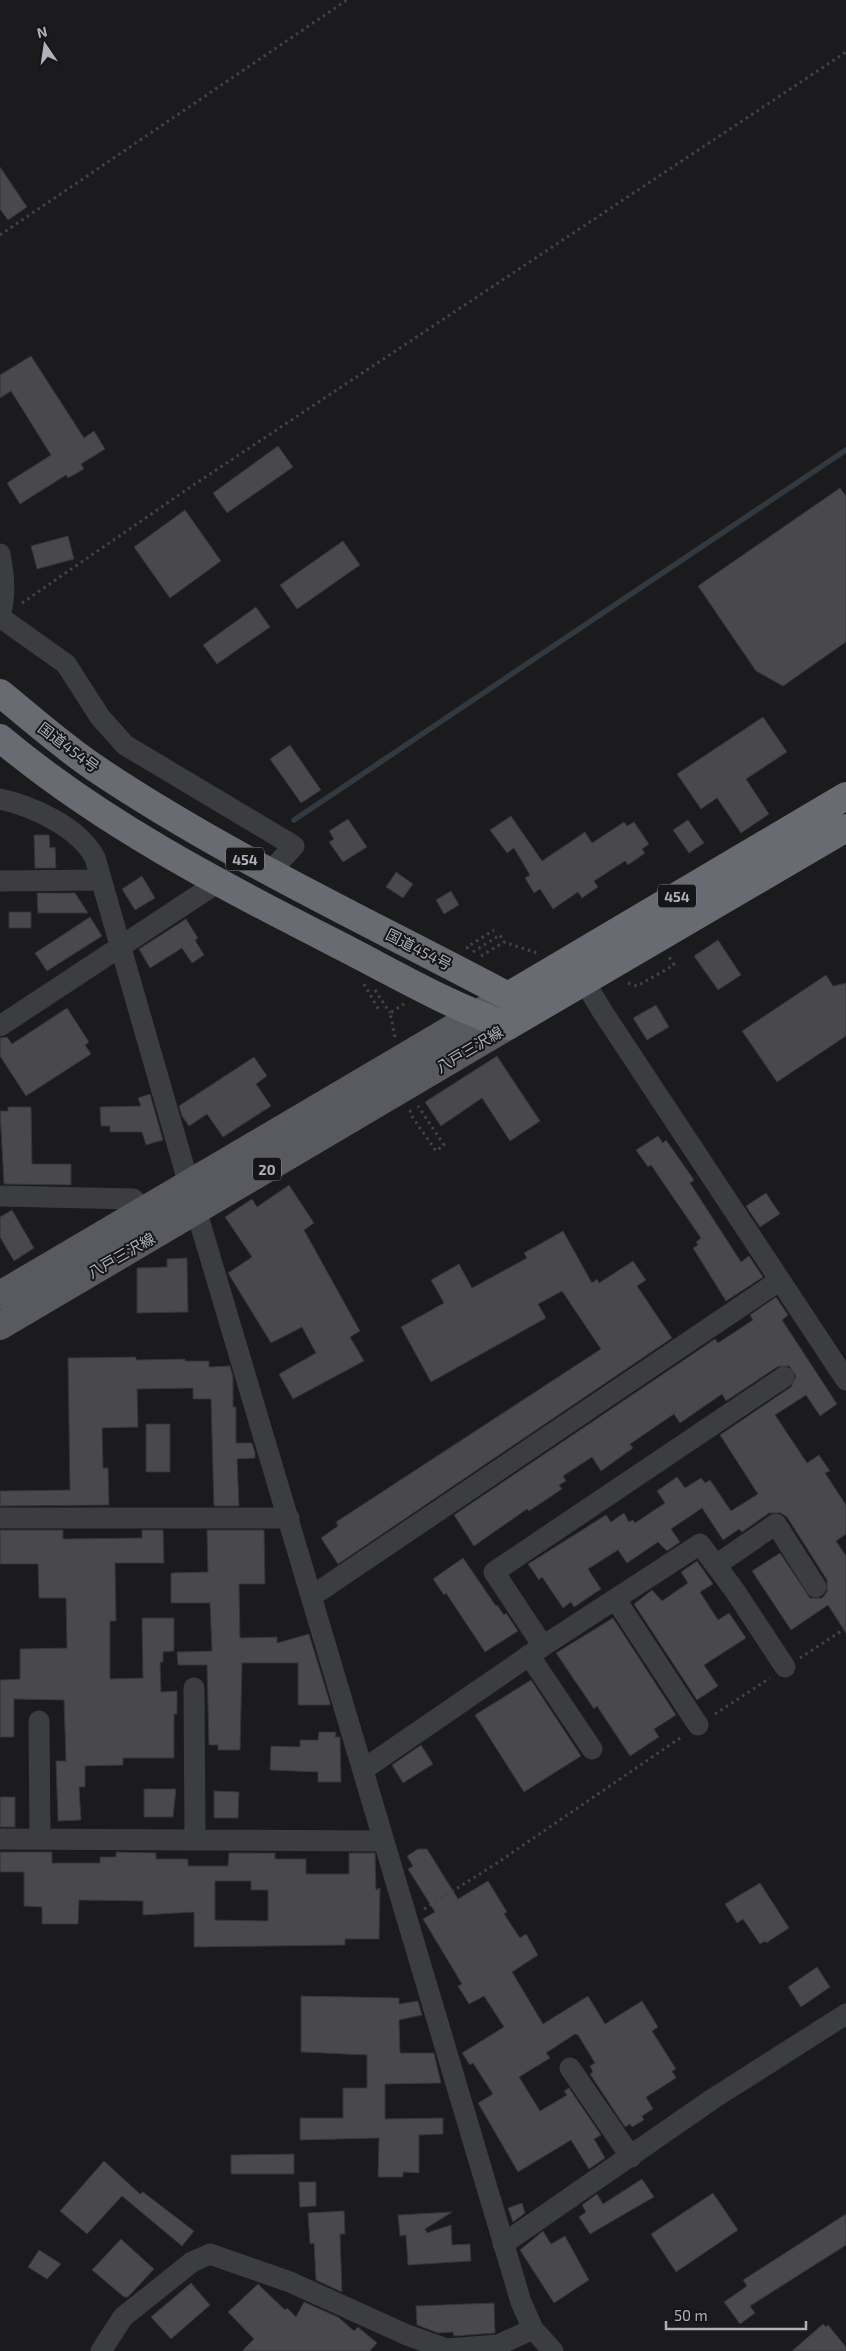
<svg xmlns="http://www.w3.org/2000/svg" width="846" height="2351" font-family="'Exo 2','Noto Sans JP',sans-serif">
	<style>
		.lines { fill: none; stroke-linecap: round; stroke-linejoin: round }
		.stream { stroke: #323940; stroke-width: 5.5 }
		.building { fill: #48484d; stroke: #353539; fill-rule: evenodd }
		.path { stroke: #424448; stroke-width: 3; stroke-dasharray: 2.5 4; stroke-linecap: butt }
		.minor { stroke: #3c3d41; stroke-width: 21 }
		.major { stroke: #585a60; stroke-width: 28 }
		.highway { stroke: #696b72; stroke-width: 28 }
		.labels { text-anchor: middle; dominant-baseline: central; stroke-width: 4; stroke-linejoin: round; paint-order: stroke }
		.shield { fill: #161618; stroke: #81838a; stroke-width: 1 }
		.shield-label { font-size: 14px; font-weight: bold; fill: #afb2bb }
		.street-label { font-size: 15px; fill: #afb2bb; stroke: #161618 }
	</style>
	<rect width="100%" height="100%" fill="#1b1b1d"/>
	<g class="lines">
		<path class="stream" d="M294 820 846 450"/>
	</g>
	<path class="building" d="M0 167 27 207 8 220 0 209Z
		M31 356 84 438 94 431 105 449 81 464 84 469 68 478 66 475 20 504 7 483 51 455 11 391 0 398V375Z
		M278 446 293 467 227 513 213 493Z
		M840 488 846 496V642L783 686 756 671 698 586Z
		M185 510 221 561 170 598 134 547Z
		M68 536 74 559 37 569 31 546Z
		M343 541 360 565 297 609 280 585Z
		M256 607 270 627 217 664 203 645Z
		M763 717 787 752 746 779 769 814 741 833 717 798 701 809 677 774Z
		M290 745 321 790 301 803 270 759Z
		M511 816 542 861 585 832 592 843 624 822 627 826 634 822 649 844 642 849 645 853 628 865 625 861 594 881 598 887 582 898 578 892 553 909 540 889 534 893 525 878 530 875 514 848 507 853 490 830Z
		M348 819 367 847 343 862 329 842 334 839 329 831Z
		M688 820 704 843 689 853 673 830Z
		M34 835H49L50 848 55 847 56 868H35Z
		M396 872 413 884 403 898 386 887Z
		M142 876 155 898 135 910 122 889Z
		M451 891 459 905 444 914 436 900Z
		M37 893H75L88 913H38Z
		M9 912H31V928H9Z
		M90 917 102 936 47 971 35 953Z
		M186 919 198 938 195 940 204 955 192 963 182 948 150 968 139 949Z
		M718 940 741 975 718 990 694 956Z
		M826 975 833 986 846 983V1036L777 1082 742 1031Z
		M656 1005 669 1027 647 1040 633 1018Z
		M67 1008 89 1042 85 1045 91 1054 26 1096 0 1056V1038L7 1037 12 1044Z
		M497 1056 540 1121 510 1141 482 1098 441 1126 425 1102Z
		M254 1057 267 1076 256 1084 271 1106 223 1137 207 1114 189 1126 182 1116 179 1106Z
		M150 1094 163 1140 146 1145 142 1132H110V1126H101L100 1107 141 1106 138 1098Z
		M8 1107H31L32 1164H71V1185L4 1184 0 1111H8Z
		M658 1136 663 1143 666 1140 694 1180 690 1183 741 1262 749 1256 763 1277 726 1301 693 1248 698 1245 696 1242 701 1238 651 1165 648 1167 636 1150Z
		M289 1185 314 1223 304 1230 360 1331 350 1337 364 1361 293 1399 279 1374 316 1353 302 1327 271 1343 228 1273 252 1257 225 1217 252 1199 257 1207Z
		M766 1193 780 1214 760 1227 746 1206Z
		M12 1210 34 1248 14 1261 0 1237V1217Z
		M563 1231 592 1283 597 1279 599 1283 633 1261 646 1280 637 1286 672 1338 338 1564 321 1538 338 1526 336 1522 601 1349 562 1291 538 1304 546 1318 431 1382 401 1327 444 1303 431 1280 459 1264 472 1288 527 1258 524 1253Z
		M187 1258 188 1312 137 1313V1268L167 1267V1259Z
		M776 1297 788 1315 782 1320 837 1404 820 1416 806 1395 775 1415 807 1463 819 1455 830 1471 825 1473 846 1505V1534L836 1541 846 1556V1633L828 1605 791 1630 752 1571 780 1553 810 1598H822L827 1592V1580L787 1517 781 1513H769L742 1532 739 1529 723 1540 702 1508 671 1529 680 1542 667 1551 658 1542 627 1563 618 1550 588 1569 601 1589 574 1607 571 1602 563 1608 542 1577 539 1580 528 1564 606 1515 611 1522 624 1513 629 1522 633 1520 635 1523 665 1503 657 1491 677 1477 685 1488 701 1478 705 1483 710 1480 731 1511 758 1494 720 1435 791 1387 796 1376 789 1366 777 1367 726 1401 722 1394 680 1423 674 1414 630 1444 633 1448 601 1471 592 1457 563 1476 566 1481 559 1485 562 1489 529 1511 527 1509 474 1546 454 1515 715 1339 718 1343 753 1320 750 1315Z
		M136 1357V1360L185 1359V1361H209V1367L230 1366 233 1377V1407H236V1443H252L255 1453V1458L237 1459 239 1506H214L211 1399H193V1388L137 1389 138 1427 102 1428 103 1468H108L109 1505 0 1506V1491L70 1490 68 1358Z
		M146 1424H170V1472H146Z
		M0 1530H63V1539L142 1538V1530H163L164 1563H115L116 1621H110V1679L143 1678 142 1618H174V1651L163 1652V1662H160L161 1692 177 1691V1714H174V1758H123V1765L85 1766V1787H79L81 1820 58 1821 56 1761H66L64 1700 14 1699V1737H0V1680L20 1679V1649L67 1648 66 1598H39L38 1564H0Z
		M207 1530H264L265 1584H239L240 1638 277 1637V1643L309 1634 330 1703V1705H298V1663H242L240 1750H218V1745H209L207 1665H178L177 1652 212 1651 210 1603H171V1573L208 1572Z
		M463 1558 496 1606 497 1605 504 1615 506 1613 518 1631 485 1652 446 1593 444 1595 433 1579Z
		M697 1561 713 1584 700 1592 718 1620 729 1613 746 1638 704 1665 718 1686 697 1700 634 1604 652 1590 662 1601 688 1583 681 1572Z
		M613 1618 676 1715 654 1729 659 1737 630 1756 597 1706 594 1709 556 1653Z
		M531 1680 581 1756 524 1792 475 1715Z
		M319 1732H336L335 1737H340L341 1782H318V1772L270 1770 271 1746 300 1747V1740H318Z
		M421 1745 433 1764 403 1783 392 1765Z
		M144 1789H176L173 1817H144Z
		M214 1791 239 1792 238 1818H214Z
		M0 1797H15V1827H0Z
		M418 1849H427L458 1899 488 1881 507 1912 504 1914 520 1938 526 1934 538 1955 512 1972 543 2024 588 1996 605 2024 642 2001 658 2027 652 2031 676 2069 672 2071 676 2078 646 2097 653 2109 642 2116 644 2120 632 2127 630 2124 625 2127 590 2074 593 2072 590 2066 595 2063 578 2035 575 2034 546 2053 550 2058 519 2077 540 2111 567 2095 564 2091 569 2088 601 2135 594 2139 605 2158 589 2169 571 2140 518 2172 478 2103 493 2094 473 2063 470 2065 462 2053 504 2027 484 1996 469 2004 458 1986 462 1984 423 1919 435 1912 408 1869 413 1866 407 1856Z
		M0 1852H52V1863H100V1857H116V1852L156 1853V1859H188V1866H228L229 1853H275V1859H306V1874H349V1853H375L376 1890 380 1888 379 1939H345V1945L194 1947V1912L143 1915V1901L79 1900 78 1924H42V1907L24 1906V1872H0ZM215 1881H251V1890H268V1921L215 1920Z
		M760 1883 789 1928 766 1943 765 1941 760 1944 743 1919 737 1923 725 1904Z
		M817 1967 830 1987 801 2007 788 1987Z
		M301 1996 399 1998V2004L418 2001 422 2015 399 2020 400 2053H434L441 2083 385 2084V2119L443 2118V2134L419 2135V2173L403 2172V2177H378L379 2138 300 2140V2118H343V2088H367V2055L301 2052Z
		M294 2154V2174H231V2155Z
		M104 2161 140 2194 143 2192 194 2231 182 2246 122 2196 87 2234 60 2211Z
		M642 2179 654 2197 590 2234 579 2217 586 2212 582 2205 597 2194 603 2204Z
		M299 2182H316V2206L300 2207Z
		M713 2193 738 2230 676 2272 651 2234Z
		M522 2203 525 2213 513 2222 508 2208Z
		M344 2211 345 2234H340L342 2292 316 2280 314 2243 310 2244 308 2213Z
		M452 2212 425 2229 427 2233 451 2225 452 2245 470 2244 471 2261 408 2265 406 2235 400 2236 398 2215Z
		M846 2214V2245L750 2306 755 2313 740 2324 724 2302 747 2286 743 2280Z
		M543 2231 551 2244 565 2236 589 2280 554 2303 520 2250Z
		M121 2239 154 2269 128 2297H124L92 2270Z
		M39 2250 61 2264 47 2279 28 2267Z
		M191 2283 210 2305 171 2339 151 2317Z
		M258 2284 285 2310 287 2308 296 2317 304 2302 338 2317 354 2331 358 2327 377 2343 370 2351H242L254 2339 228 2312Z
		M494 2303 495 2333 454 2336 453 2332 438 2333 417 2325 416 2306Z
		M823 2324 826 2327 828 2325 846 2347V2351H792Z"/>
	<g class="lines">
		<path class="path" d="M0 235 347 0
			M22 603 192 486 846 52
			M468 949 467 947 494 930
			M473 952 500 935 504 942
			M481 956 504 942 537 953
			M628 983 637 986 674 965 669 957
			M364 984 379 1010
			M375 990 390 1013
			M395 1037 390 1013 404 1004
			M410 1110 411 1115 436 1151 444 1145 418 1106
			M800 1658 846 1628
			M715 1714 770 1678
			M424 1909 494 1865 683 1736"/>
		<path class="minor" d="M0 554C4 575 6 595 0 616
			M0 617 66 664 100 717 125 745 294 846 269 873
			M0 799C32 806 79 827 95 858L200 1223 521 2302 533 2329 553 2351
			M0 881 101 880
			M577 970 604 1014 846 1380
			M0 1026 217 883
			M0 1196 133 1199 146 1210
			M0 1518H289
			M716 1565 776 1524 816 1587
			M312 1596 780 1280
			M616 1600 698 1725
			M543 1646 494 1572 784 1377
			M529 1655 592 1749
			M194 1688 195 1840
			M39 1721 40 1839
			M364 1769 543 1646 700 1544 735 1591 785 1667
			M0 1839 383 1841
			M570 2068 631 2157
			M503 2244 714 2098 846 2014
			M101 2351 123 2317 192 2262 210 2254 290 2282 407 2335 446 2349 498 2345 533 2329"/>
		<path class="major" d="M0 1295 494 1004
			M0 1326 508 1026V1007"/>
		<path class="highway" d="M0 693C31 718 62 746 95 768 226 856 369 922 508 996L846 796
			M0 738C100 822 219 884 335 943 392 972 447 1005 508 1026L846 828"/>
	</g>
	<g class="labels">
		<g class="shield">
			<rect x="226" y="847.5" width="38" height="23" rx="4"/>
			<rect x="658" y="884.5" width="38" height="23" rx="4"/>
			<rect x="253" y="1157.5" width="28" height="23" rx="4"/>
		</g>
		<g class="shield-label">
			<text x="245" y="859">454</text>
			<text x="677" y="896">454</text>
			<text x="267" y="1169">20</text>
		</g>
		<g class="street-label">
			<text transform="translate(69 747) rotate(37)">国道454号</text>
			<text transform="translate(419 949) rotate(27)">国道454号</text>
			<text transform="translate(469 1049) rotate(-31)">八戸三沢線</text>
			<text transform="translate(121 1255) rotate(-30)">八戸三沢線</text>
		</g>
	</g>
	<g transform="translate(45 45) rotate(347)" stroke="#161618" stroke-width="4" paint-order="stroke">
	<path d="M0-4L9 19L0 12L-9 19Z" fill="#afb2bb"/>
	<text y="-8" font-size="14" font-weight="bold" text-anchor="middle" fill="#afb2bb">N</text>
	</g>
	<path d="M666 2321v8h140v-8" fill="none" stroke="#afb2bb" stroke-width="2.5"/>
	<text x="674" y="2321" font-size="15" fill="#afb2bb" stroke="#161618" stroke-width="4" paint-order="stroke">50 m</text>
</svg>
